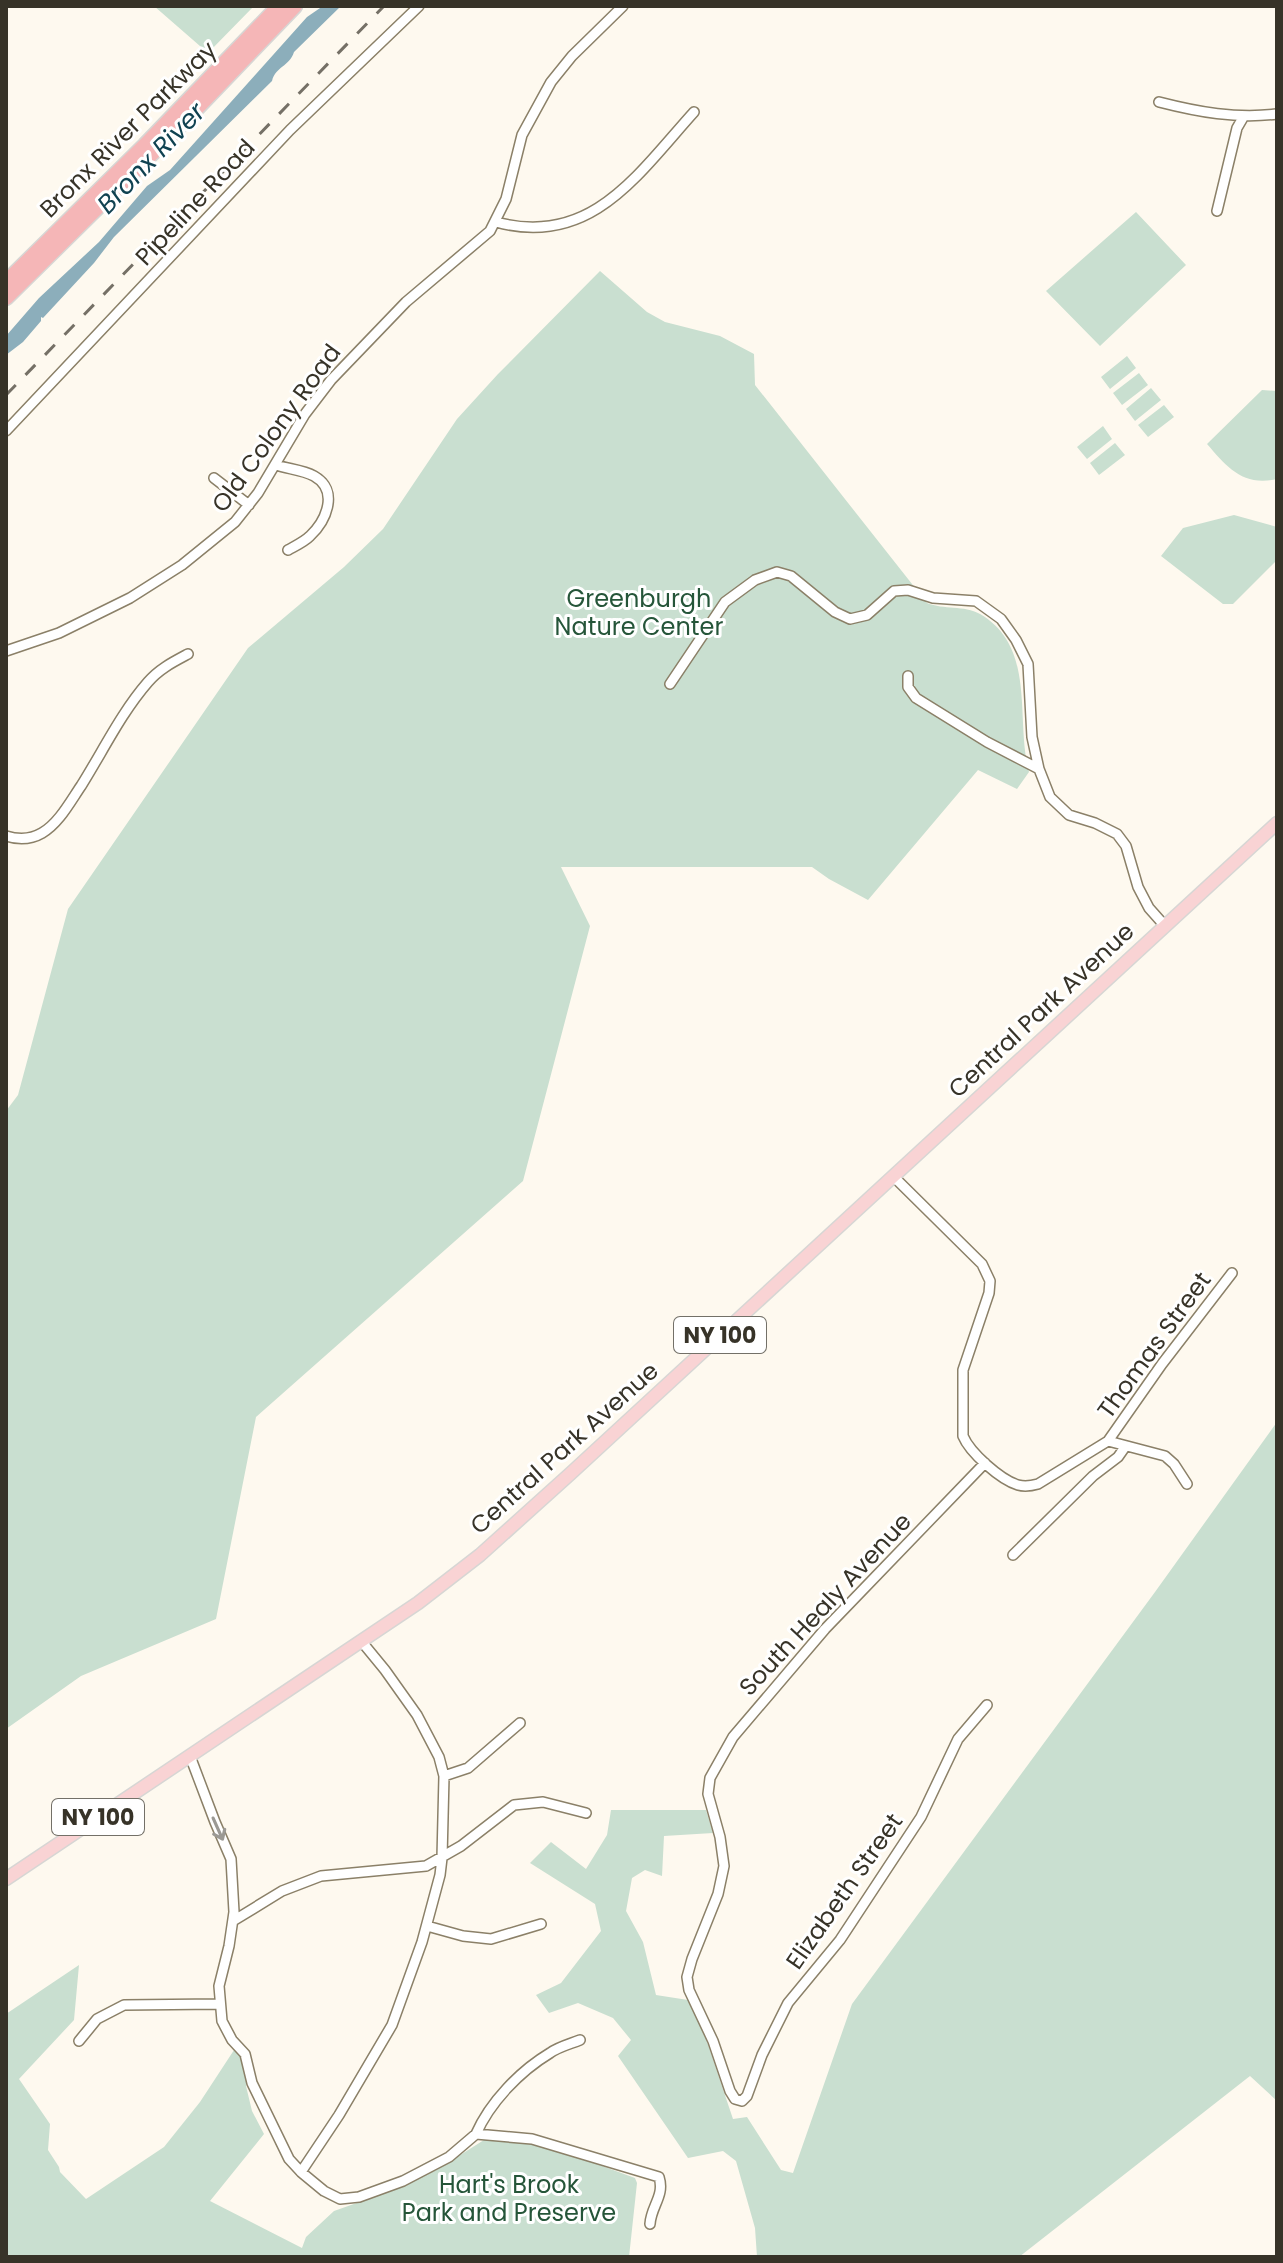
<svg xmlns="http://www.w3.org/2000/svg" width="1283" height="2263" font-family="Poppins,sans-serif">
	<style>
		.green { fill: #c9dfd0 }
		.water { fill: #8caebb }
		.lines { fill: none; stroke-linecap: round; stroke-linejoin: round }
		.minor-casing { stroke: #8b8068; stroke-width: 12 }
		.major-casing { stroke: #d7d6d4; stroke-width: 15 }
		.highway-casing { stroke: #d7d6d4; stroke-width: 17 }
		.minor { stroke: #fff; stroke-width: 9 }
		.major { stroke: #f9d3d4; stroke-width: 12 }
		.highway { stroke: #f5b6b7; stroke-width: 14 }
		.rail { stroke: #757066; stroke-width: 3; stroke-dasharray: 14 14; stroke-linecap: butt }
		.oneway { stroke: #9b9994 }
		.labels { text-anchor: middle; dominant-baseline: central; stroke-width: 6; stroke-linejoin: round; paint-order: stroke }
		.shield { fill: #fff; stroke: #737068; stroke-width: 2 }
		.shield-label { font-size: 22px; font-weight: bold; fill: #373328 }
		.street-label { font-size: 24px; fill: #373328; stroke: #fff }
		.park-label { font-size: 24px; fill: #255539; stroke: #fff }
		.water-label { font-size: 26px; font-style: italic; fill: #104251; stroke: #fff }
	</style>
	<rect width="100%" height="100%" fill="#fef9ef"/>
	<path class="green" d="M154 6H254L208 53Z
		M1136 212 1186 265 1100 346 1046 291Z
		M600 271 647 312 665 322 720 336 754 354 755 385 927 603C944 610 964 605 980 614 1037 647 1015 720 1029 772L1017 789 978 770 868 900 829 879 812 867H561L590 926 523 1181 256 1417 216 1619 81 1676 6 1729V1111L18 1095 68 909 248 648 344 567 383 529 457 419 498 374Z
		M1127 356 1136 368 1110 389 1101 377Z
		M1139 373 1148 385 1122 405 1113 393Z
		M1151 388 1161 400 1135 421 1126 409Z
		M1262 390 1277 391V479C1243 487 1227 467 1207 444Z
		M1164 405 1174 417 1148 437 1138 425Z
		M1103 426 1112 439 1087 459 1077 447Z
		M1115 443 1125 455 1099 475 1090 463Z
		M1234 515 1277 527V560L1233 604H1223L1161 556 1183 528Z
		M1277 1422V2101L1250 2076 1019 2257H757L755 2228 736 2161 723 2151 688 2158 618 2056 631 2040 613 2018 578 2003 549 2013 536 1995 561 1983 601 1931 595 1904 530 1863 551 1842 586 1869 607 1835 611 1810H706L713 1833 664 1836 662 1876 645 1870 632 1878 626 1911 643 1942 656 1995 688 2000 700 2021 733 2119 747 2117 781 2170 793 2173 852 2004 1155 1592Z
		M79 1965 74 2020 19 2079 50 2124 48 2150 59 2167 60 2172 86 2199 164 2147 200 2102 236 2047 246 2064V2086L252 2111 264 2134 210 2201 302 2248 306 2237 334 2211 402 2187 438 2169 484 2140 497 2138 542 2144 635 2178 637 2183 629 2257H6V2014Z"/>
	<path class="water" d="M323 6H341L294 52C289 67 276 66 272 81L114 237 94 263 43 318 41 317V321L23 342 6 355V336L39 298 99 242 147 186 170 170 307 17Z"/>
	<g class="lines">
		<g class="minor-casing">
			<path id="minor" d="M1159 102C1198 112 1236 119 1277 114
				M1217 211 1237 128 1244 116
				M496 222C591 248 638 174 694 112
				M6 431 290 130 419 6
				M276 465C288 469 303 470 314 476 339 490 327 520 310 536 304 542 295 546 288 550
				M214 478 249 505
				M6 651 59 633 130 598 182 565 235 522 258 493 305 414 331 380 406 302 490 231 506 199 522 135 551 82 572 56 623 6
				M908 676V687L916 698 987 742 1039 769
				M670 684 725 602 755 580 777 572 791 576 835 612 850 619 867 615 894 591 908 590 933 598 976 601 1001 619 1016 640 1028 664 1032 737 1039 769 1050 797 1069 815 1095 823 1117 834 1126 846 1138 887 1149 908 1165 926
				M6 836C19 840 30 840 42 833 59 823 70 802 81 786 103 751 121 713 148 682 159 669 173 662 188 654
				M893 1176 982 1264 990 1281 989 1293 963 1370V1436C970 1453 1001 1480 1018 1485 1025 1487 1031 1486 1038 1484L1108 1441 1162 1364 1232 1273
				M1108 1441 1165 1456 1174 1464 1187 1484
				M985 1463 825 1629 733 1737 710 1778 708 1794 720 1837 724 1866 718 1894 692 1959 687 1977 689 1990 713 2041 730 2091 735 2099 742 2101 747 2096 762 2055 788 2003 840 1940 921 1817 958 1739 987 1705
				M1013 1555 1093 1476 1118 1457 1125 1447
				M190 1756 215 1822 231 1859 234 1912 229 1946 219 1986 222 2021 232 2040 245 2054 252 2083 289 2159 301 2172 324 2191 340 2199 359 2197 403 2181 449 2157 476 2134 532 2139 659 2177C665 2196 651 2206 650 2224
				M444 1776 468 1768 520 1723
				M233 1921 282 1891 321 1876 426 1866 461 1846 514 1805 543 1802 586 1813
				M427 1926 463 1936 491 1939 541 1924
				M79 2041 97 2019 124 2005 219 2004
				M476 2134C490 2102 520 2071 550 2053 558 2047 570 2044 580 2040
				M301 2172 339 2115 392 2025 422 1942 440 1875 442 1858 444 1776 439 1757 417 1715 385 1670 362 1642"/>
		</g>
		<g class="major-casing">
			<path id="major" d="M6 1879 418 1603 480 1555 570 1474 1277 823"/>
		</g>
		<g class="highway-casing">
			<path id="highway" d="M6 282 145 145 279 6
				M6 298 177 129 295 6"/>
		</g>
		<use href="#minor" class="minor"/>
		<use href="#major" class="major"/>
		<use href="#highway" class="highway"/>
		<path class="rail" d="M6 395 384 6"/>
	</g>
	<defs><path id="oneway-shaft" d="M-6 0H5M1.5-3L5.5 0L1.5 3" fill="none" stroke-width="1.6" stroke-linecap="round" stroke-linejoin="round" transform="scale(2)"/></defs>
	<use class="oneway" href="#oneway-shaft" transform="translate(218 1829) rotate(66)"/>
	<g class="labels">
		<g class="shield">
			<rect x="674" y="1317" width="92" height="36" rx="6"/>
			<rect x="52" y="1799" width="92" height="36" rx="6"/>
		</g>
		<g class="shield-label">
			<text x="720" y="1335">NY 100</text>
			<text x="98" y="1817">NY 100</text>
		</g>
		<g class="street-label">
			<text transform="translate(128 129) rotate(-45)">Bronx River Parkway</text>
			<text transform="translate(195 202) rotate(-47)">Pipeline Road</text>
			<text transform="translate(276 428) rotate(-54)">Old Colony Road</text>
			<text transform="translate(1041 1010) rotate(-43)">Central Park Avenue</text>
			<text transform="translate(1154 1345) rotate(-54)">Thomas Street</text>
			<text transform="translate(564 1448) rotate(-42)">Central Park Avenue</text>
			<text transform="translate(825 1604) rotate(-47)">South Healy Avenue</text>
			<text transform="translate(844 1891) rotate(-55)">Elizabeth Street</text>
		</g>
		<g class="park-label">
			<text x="639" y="598">Greenburgh<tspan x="639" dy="28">Nature Center</tspan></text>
			<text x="509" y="2184">Hart's Brook<tspan x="509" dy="28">Park and Preserve</tspan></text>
		</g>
		<g class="water-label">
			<text transform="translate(151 158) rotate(-46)">Bronx River</text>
		</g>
	</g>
	<rect width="1283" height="2263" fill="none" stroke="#373328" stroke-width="16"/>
</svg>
